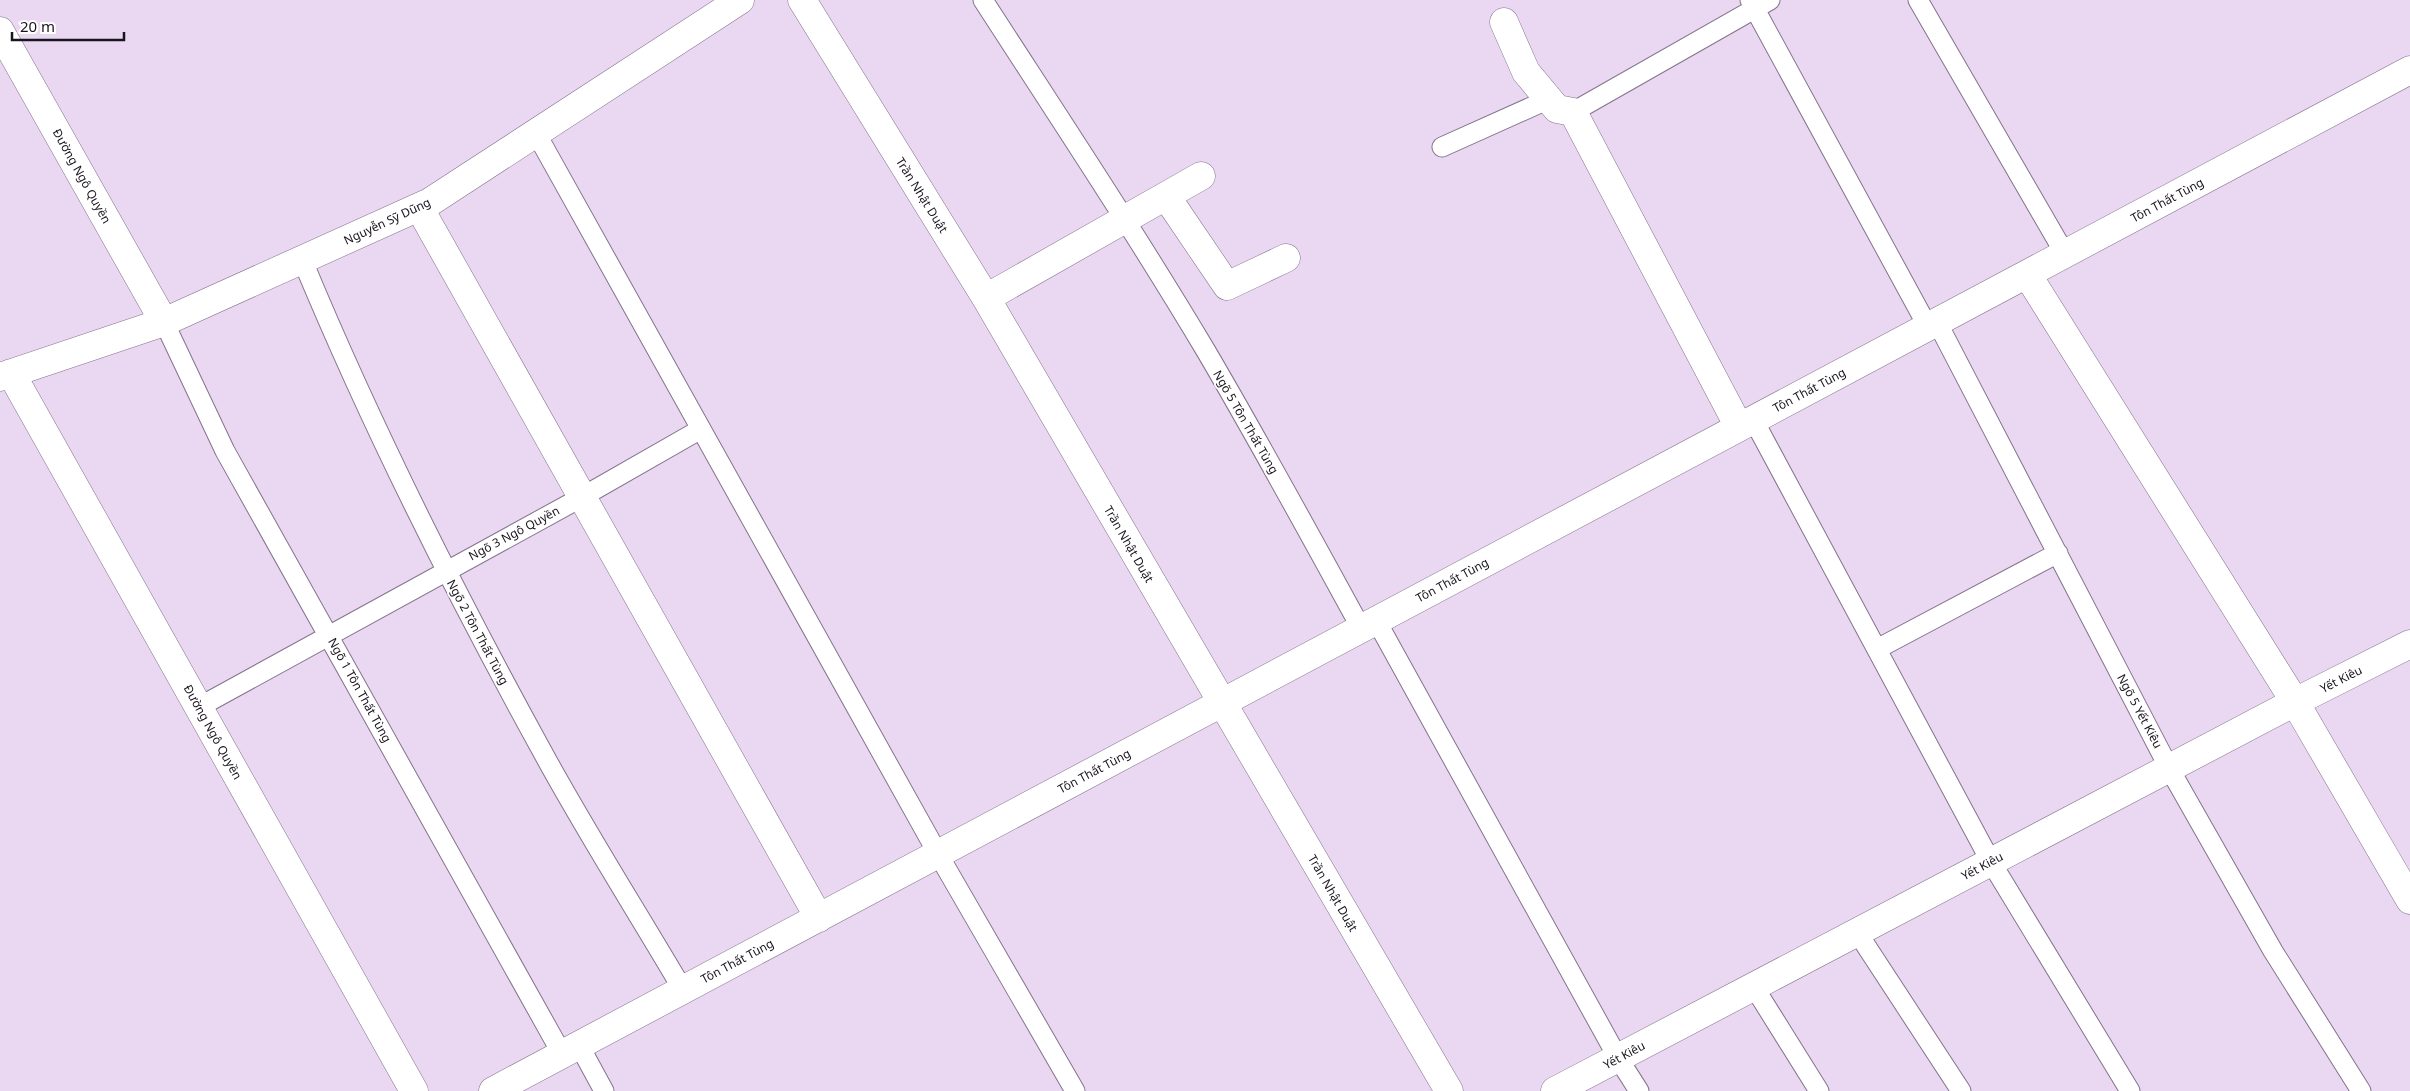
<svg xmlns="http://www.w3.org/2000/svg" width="2410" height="1091" font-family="'Noto Sans',sans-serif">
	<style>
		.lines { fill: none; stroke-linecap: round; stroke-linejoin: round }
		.lane-casing { stroke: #83738b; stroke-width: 21 }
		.street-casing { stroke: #83738b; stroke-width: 29 }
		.lane { stroke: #fff; stroke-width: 19 }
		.street { stroke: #fff; stroke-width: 28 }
		.labels { text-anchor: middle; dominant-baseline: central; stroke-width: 4; stroke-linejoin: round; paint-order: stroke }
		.street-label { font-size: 12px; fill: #1a141d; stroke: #fff }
	</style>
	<rect width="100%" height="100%" fill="#ead8f3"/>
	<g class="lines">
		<g class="lane-casing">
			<path id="lane" d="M983 0C1058 116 1135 232 1206 351 1260 443 1310 535 1361 628
				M1750 0 1928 327
				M1918 0 2065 254
				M1573 112 1770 0
				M536 133 938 854 1075 1091
				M1442 147 1549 99
				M302 259C372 428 454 591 542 751 586 832 636 910 683 990
				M164 322 225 451 562 1054
				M1937 322 2169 768 2273 951 2361 1091
				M1753 419 1991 862 2130 1091
				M1376 620 1618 1058 1639 1091
				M1877 649 2058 553
				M199 707 582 497 701 429
				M1857 932 1961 1091
				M1754 987 1819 1091
				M579 1045 604 1091"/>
		</g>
		<g class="street-casing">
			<path id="street" d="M802 0 986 298 1449 1091
				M1504 22 1526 72 1557 109 1573 112 1739 427
				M0 31 164 322
				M1166 196 1227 286 1286 258
				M419 207 819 918
				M2027 274 2295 702 2410 900
				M986 298 1201 176
				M11 373 414 1091
				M0 377 164 322 430 202 740 0
				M493 1091 2410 70
				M1555 1091 2295 702 2410 644"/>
		</g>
		<use href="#lane" class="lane"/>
		<use href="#street" class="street"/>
	</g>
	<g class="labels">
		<g class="street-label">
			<text transform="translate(82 176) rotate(61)">Đường Ngô Quyền</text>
			<text transform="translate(922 195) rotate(58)">Trần Nhật Duật</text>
			<text transform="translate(2167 200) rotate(-28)">Tôn Thất Tùng</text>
			<text transform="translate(387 221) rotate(-25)">Nguyễn Sỹ Dũng</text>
			<text transform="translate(1809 390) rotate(-28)">Tôn Thất Tùng</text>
			<text transform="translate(1246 422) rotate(60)">Ngõ 5 Tôn Thất Tùng</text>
			<text transform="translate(514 533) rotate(-28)">Ngõ 3 Ngô Quyền</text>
			<text transform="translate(1129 544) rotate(60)">Trần Nhật Duật</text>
			<text transform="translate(1452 580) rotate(-28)">Tôn Thất Tùng</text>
			<text transform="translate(478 632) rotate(62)">Ngõ 2 Tôn Thất Tùng</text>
			<text transform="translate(2341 679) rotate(-27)">Yết Kiêu</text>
			<text transform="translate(360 690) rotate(61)">Ngõ 1 Tôn Thất Tùng</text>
			<text transform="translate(2140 711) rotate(62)">Ngõ 5 Yết Kiêu</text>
			<text transform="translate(213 732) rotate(61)">Đường Ngô Quyền</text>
			<text transform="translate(1094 771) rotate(-28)">Tôn Thất Tùng</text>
			<text transform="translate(1982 866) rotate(-28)">Yết Kiêu</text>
			<text transform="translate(1333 893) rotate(60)">Trần Nhật Duật</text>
			<text transform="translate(737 961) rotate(-28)">Tôn Thất Tùng</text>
			<text transform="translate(1624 1055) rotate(-28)">Yết Kiêu</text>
		</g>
	</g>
	<path d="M12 32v8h112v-8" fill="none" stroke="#1a141d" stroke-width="2.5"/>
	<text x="20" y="32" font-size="15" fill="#1a141d" stroke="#ffffff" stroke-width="4" paint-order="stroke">20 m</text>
</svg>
